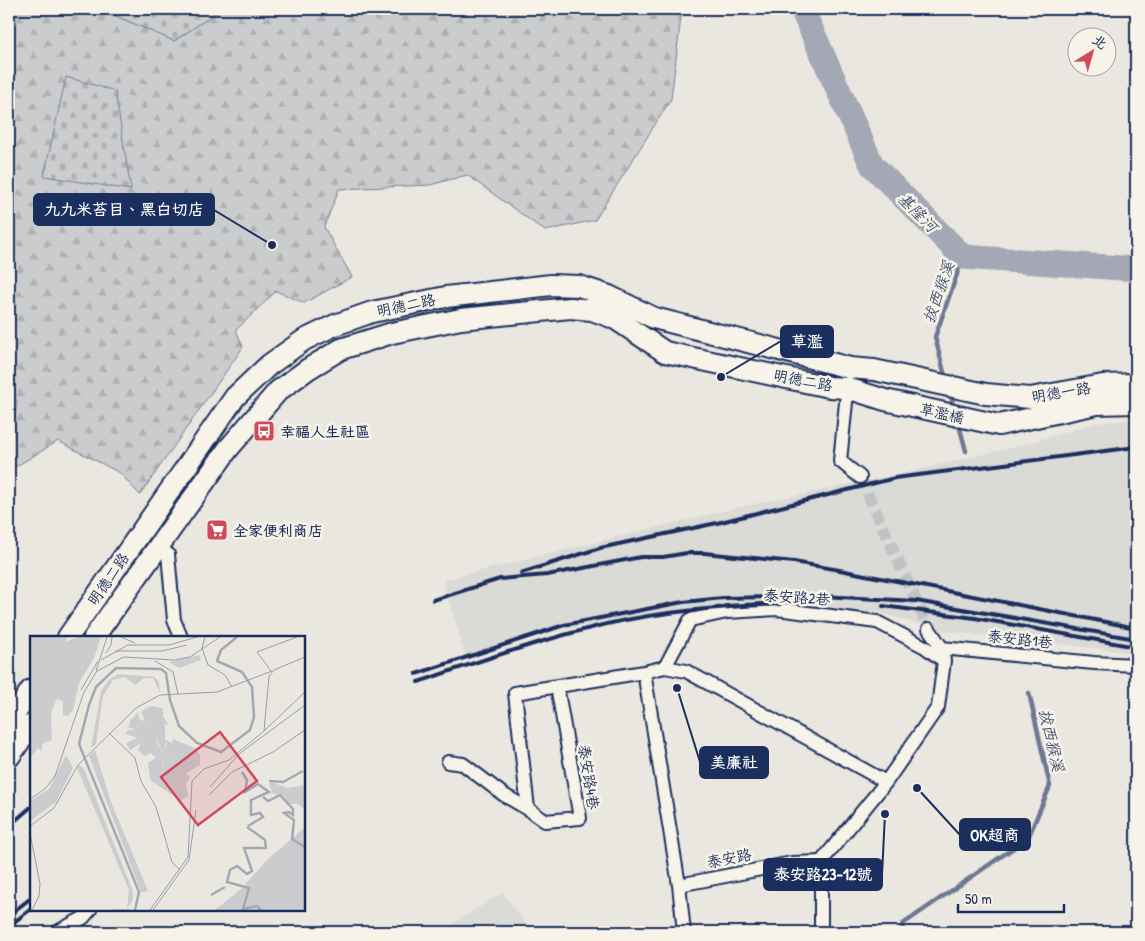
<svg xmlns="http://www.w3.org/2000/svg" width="1145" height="941" font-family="'Patrick Hand','LXGW WenKai TC',sans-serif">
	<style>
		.built { fill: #dadad6 }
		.forest { fill: url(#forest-firs); stroke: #737e96 }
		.cemetery { fill: url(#cemetery-stones); stroke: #737e96 }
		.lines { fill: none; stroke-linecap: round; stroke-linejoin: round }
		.stream { stroke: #6d7892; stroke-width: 4.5 }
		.river { stroke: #a3a8b4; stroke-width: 25 }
		.street-tunnel { stroke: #c1c2c6; stroke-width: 12; stroke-dasharray: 12 6; stroke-linecap: butt }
		.street-casing { stroke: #1b2f5e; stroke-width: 16 }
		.primary-casing { stroke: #1b2f5e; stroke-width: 24 }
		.street { stroke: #f7f3e8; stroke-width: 12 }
		.primary { stroke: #f7f3e8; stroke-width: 20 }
		.rail { stroke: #1b2f5e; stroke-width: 4 }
		.labels { text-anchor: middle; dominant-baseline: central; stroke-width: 5; stroke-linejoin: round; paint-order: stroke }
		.street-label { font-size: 15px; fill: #1b2f5e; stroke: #f7f3e8 }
		.poi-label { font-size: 15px; font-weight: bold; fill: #1b2f5e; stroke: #f7f3e8; text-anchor: start }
		.water-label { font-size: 16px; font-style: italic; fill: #445378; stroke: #f7f3e8 }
		.inset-river { fill: none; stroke: #a3a8b4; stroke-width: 2.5 }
		.inset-road { fill: none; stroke: #979dac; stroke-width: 1 }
		.view { fill: #d1495b; fill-opacity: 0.15; stroke: #d1495b; stroke-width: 2.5 }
		.inset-edge { fill: none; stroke: #1b2f5e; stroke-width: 2.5 }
		.leader { fill: none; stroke: #1b2f5e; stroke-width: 2 }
		.callout-dot { fill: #1b2f5e; stroke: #f7f3e8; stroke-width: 2 }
		.callout { fill: #1b2f5e; stroke: #1b2f5e; stroke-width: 2 }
		.callout-label { font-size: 16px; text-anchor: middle; font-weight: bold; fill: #fff }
	</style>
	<defs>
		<pattern id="forest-firs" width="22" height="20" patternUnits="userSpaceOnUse" patternTransform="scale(1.25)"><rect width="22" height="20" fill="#cbcccd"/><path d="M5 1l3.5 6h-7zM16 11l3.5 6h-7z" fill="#aeb0b2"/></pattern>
		<pattern id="cemetery-stones" width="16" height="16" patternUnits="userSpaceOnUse" patternTransform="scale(1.25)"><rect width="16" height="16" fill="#cbcccd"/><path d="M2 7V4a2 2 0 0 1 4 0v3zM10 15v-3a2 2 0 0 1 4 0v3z" fill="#aeb0b2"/></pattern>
	</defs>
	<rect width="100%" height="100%" fill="#eae7e0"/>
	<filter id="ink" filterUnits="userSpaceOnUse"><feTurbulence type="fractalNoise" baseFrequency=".02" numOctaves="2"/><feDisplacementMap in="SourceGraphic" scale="10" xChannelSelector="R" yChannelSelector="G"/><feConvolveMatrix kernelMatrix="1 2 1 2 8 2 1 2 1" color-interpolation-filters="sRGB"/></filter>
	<g filter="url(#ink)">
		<path class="built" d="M1136 419V653L945 631 878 613 723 606 560 630 466 657 443 580 735 508 908 472 1019 446 1096 423Z
			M502 892 531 932H439L502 893Z"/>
		<path class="forest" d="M9 9H100L174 41 222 9H682L671 99 595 220 545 231 467 175 430 185 339 189 324 227 352 277 304 303 276 291 236 330 243 347 140 495 120 473 58 441 15 467 9 452 17 401 9 390Z"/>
		<path class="cemetery" d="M100 9H222L174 41Z
			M66 77 115 91 131 190 44 176Z"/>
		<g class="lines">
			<path class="stream" d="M946 380 935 337 963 257
				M950 392 954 409
				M958 421 966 451
				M902 932 903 924 1028 838 1050 786 1029 693"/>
			<path class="river" d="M802 9 872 165 963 257 1136 269"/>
			<path class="street-tunnel" d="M860 477 929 629"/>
			<g class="street-casing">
				<path id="street" d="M848 383 840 461 860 477
					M168 554 174 620 181 637
					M942 648 1094 663 1136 665
					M665 667 690 620 727 612 777 609 877 622 925 647 944 661
					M644 672 679 885 684 932
					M448 762 463 764 504 795 528 809 545 821 580 818 557 686
					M528 809 515 693 644 672 665 667 686 671 886 782
					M821 862V932
					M679 885 792 863 821 862 886 782 938 707 944 661 942 648 929 629
					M57 932 83 918 90 910"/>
			</g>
			<g class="primary-casing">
				<path id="primary" d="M68 637 235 397 269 365 304 340 335 325 372 312 446 297 551 285 579 286 609 296 654 318 850 368 874 370 986 394 1030 398 1103 385 1136 384
					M94 637 228 449 278 391 308 369 341 349 392 333 461 319 570 308 592 310 614 318 665 352 829 387 847 388 885 400 999 425 1097 404 1136 403
					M9 723 31 690
					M9 757 31 725"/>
			</g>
			<use href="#street" class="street"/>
			<use href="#primary" class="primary"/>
			<path class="rail" d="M521 573 600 548 717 523 895 478 1136 447
				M433 600 500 579 547 575 641 557H663L687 553H704L794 562 845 571 1136 628
				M883 606 975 618 1136 647
				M416 674 564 625 683 602 723 598 821 596 916 601 1136 639
				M418 682C480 661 543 639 607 624 663 611 722 607 780 604
				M9 826 31 807
				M9 915 31 898
				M9 926 31 909"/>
		</g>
	</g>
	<defs>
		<g id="bus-square" transform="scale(1.125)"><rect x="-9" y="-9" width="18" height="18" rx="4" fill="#d1495b" stroke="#f7f3e8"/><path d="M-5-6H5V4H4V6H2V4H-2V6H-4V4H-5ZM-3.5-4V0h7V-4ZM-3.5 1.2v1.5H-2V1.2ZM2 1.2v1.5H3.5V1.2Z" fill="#fff"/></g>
		<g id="supermarket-square" transform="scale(1.125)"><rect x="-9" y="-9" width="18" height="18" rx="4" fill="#d1495b" stroke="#f7f3e8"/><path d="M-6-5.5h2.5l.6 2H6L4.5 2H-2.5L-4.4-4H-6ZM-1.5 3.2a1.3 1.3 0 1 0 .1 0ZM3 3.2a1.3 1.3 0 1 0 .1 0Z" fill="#fff"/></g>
	</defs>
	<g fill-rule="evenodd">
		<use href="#bus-square" x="264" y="431"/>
		<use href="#supermarket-square" x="217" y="530"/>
	</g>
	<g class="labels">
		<g class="street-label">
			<text transform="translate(406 305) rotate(-12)">明德二路</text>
			<text transform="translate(803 380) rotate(11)">明德二路</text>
			<text transform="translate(1061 392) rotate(-9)">明德一路</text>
			<text transform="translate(942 413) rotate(13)">草濫橋</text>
			<text transform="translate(108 579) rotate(-55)">明德二路</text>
			<text transform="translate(797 597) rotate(4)">泰安路2巷</text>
			<text transform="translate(1020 639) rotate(6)">泰安路1巷</text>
			<text transform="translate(589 777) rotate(81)">泰安路4巷</text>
			<text transform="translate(729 858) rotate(-11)">泰安路</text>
		</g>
		<g class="poi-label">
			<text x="280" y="431">幸福人生社區</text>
			<text x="233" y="530">全家便利商店</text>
		</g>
		<g class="water-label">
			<text transform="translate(918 212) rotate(45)">基隆河</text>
			<text transform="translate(938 292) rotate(-71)">拔西猴溪</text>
			<text transform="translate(1052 740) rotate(77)">拔西猴溪</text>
		</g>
	</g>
	<g transform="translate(30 636)">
		<rect width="275" height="275" fill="#eae7e0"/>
		<path d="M0 1H37L35 6 47 1H71L64 22 49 47 43 74 38 80 33 79V65L27 63 21 76 22 104 12 108V116L8 112 0 122ZM120 70 133 72V80L139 90 135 87V104L142 107 145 101V104L165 112 170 119V129L156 137 160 141 156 148 158 161 150 164 120 144 118 127 126 122 121 117 114 120 108 114 111 107 100 114 96 107 107 102 96 98 97 95 105 93 98 91 101 84 108 76 110 84 115 85 111 76ZM127 103 132 116 137 106 138 127 152 119 144 128 132 129 134 124 126 117 125 106ZM275 191V274H185L211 253 236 225Z" fill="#cbcccd" fill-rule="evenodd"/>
		<path d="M124 100 132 116 139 106V127L156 116 157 122 144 128 142 136H132L134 124 126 117ZM242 146 257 152 275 149V174L268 168H260L253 159 243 158 239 148Z" fill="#cbcccd"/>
		<path d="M169 19 171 24 149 32 139 26ZM88 38 124 41 129 46 130 57 123 42H114L105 49 95 41 83 44 73 60 66 108 61 112 71 55 79 44ZM65 114 81 166 118 255 111 256 59 120ZM36 119 43 132 26 166 0 185V165L19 153ZM49 129 54 133 102 253 103 263 97 273 99 254 47 132Z" fill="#cbcccd"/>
		<path class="inset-river" d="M212 136 217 144 215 156 228 148 239 156 221 164V179L230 177 233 181 218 190M239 145 253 146 273 135M233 161 238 165 250 159 263 173V179L259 176 254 177 264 184 262 203 275 211M217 191 235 204 236 212H214L222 235 217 238 207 230 200 234 197 246 219 252 213 273 227 270 231 274M181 259 195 251M105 274 109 256 49 108 59 69 66 51 86 32 131 33 136 37 140 64 149 90 167 107 191 116 220 94 224 81 222 51 212 36 187 25 191 14 207 1"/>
		<path class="inset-road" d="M91 1 105 7M175 1 172 12 178 29 195 39 202 51M85 15H132L157 9M76 17 81 9 82 1M71 24 98 9H139L167 1M125 25 143 36 148 58M66 35 77 1M241 35 227 16 267 1M51 54 68 25M234 95 275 56M79 97 105 122 111 145 126 171 142 226 150 234M180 151 209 118 275 69M179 159 202 136 243 116 275 94M0 163 15 153 25 140 54 56 67 35 94 21 144 24 160 21 190 1M0 190 24 172 48 129 106 72 130 59 187 56 242 35M0 197 10 248 9 260 2 274M83 274H100M120 274 158 221 162 145 174 133 199 124 234 95 239 40 244 34 275 21M123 274 159 224 166 174"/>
		<path class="view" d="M190 96 227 145 168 189 131 141Z"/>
		<rect width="275" height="275" class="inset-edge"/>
	</g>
	<path class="leader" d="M272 245L214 210M721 377L781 341M677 688L700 762M917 788L960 835M885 814L882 875"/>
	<g class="callout-dot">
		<circle cx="272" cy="245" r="5"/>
		<circle cx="721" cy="377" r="5"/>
		<circle cx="677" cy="688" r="5"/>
		<circle cx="917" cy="788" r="5"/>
		<circle cx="885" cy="814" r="5"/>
	</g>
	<g class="callout">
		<rect x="34" y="194" width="180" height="31" rx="5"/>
		<rect x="781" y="326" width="52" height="31" rx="5"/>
		<rect x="700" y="747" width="68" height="31" rx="5"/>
		<rect x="960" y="819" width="70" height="31" rx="5"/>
		<rect x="764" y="859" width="118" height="31" rx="5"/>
	</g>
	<g class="callout-label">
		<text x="124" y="215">九九米苔目、黑白切店</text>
		<text x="807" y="347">草濫</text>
		<text x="734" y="768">美廉社</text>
		<text x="995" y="841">OK超商</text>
		<text x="823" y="880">泰安路23-12號</text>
	</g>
	<rect width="1145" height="941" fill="none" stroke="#f7f3e8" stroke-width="30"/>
	<rect x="15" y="15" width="1115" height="911" fill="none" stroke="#1b2f5e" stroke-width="2" filter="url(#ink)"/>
	<g transform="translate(1092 52) rotate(37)"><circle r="24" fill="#f7f3e8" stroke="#9fa5b1"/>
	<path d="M0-4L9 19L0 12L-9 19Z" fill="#d1495b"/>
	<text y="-8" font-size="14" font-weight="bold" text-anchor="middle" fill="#1b2f5e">北</text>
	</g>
	<path d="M958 904v8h106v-8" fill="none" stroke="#1b2f5e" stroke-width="2.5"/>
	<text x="965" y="904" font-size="15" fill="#1b2f5e" stroke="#f7f3e8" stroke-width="4" paint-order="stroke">50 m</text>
</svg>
